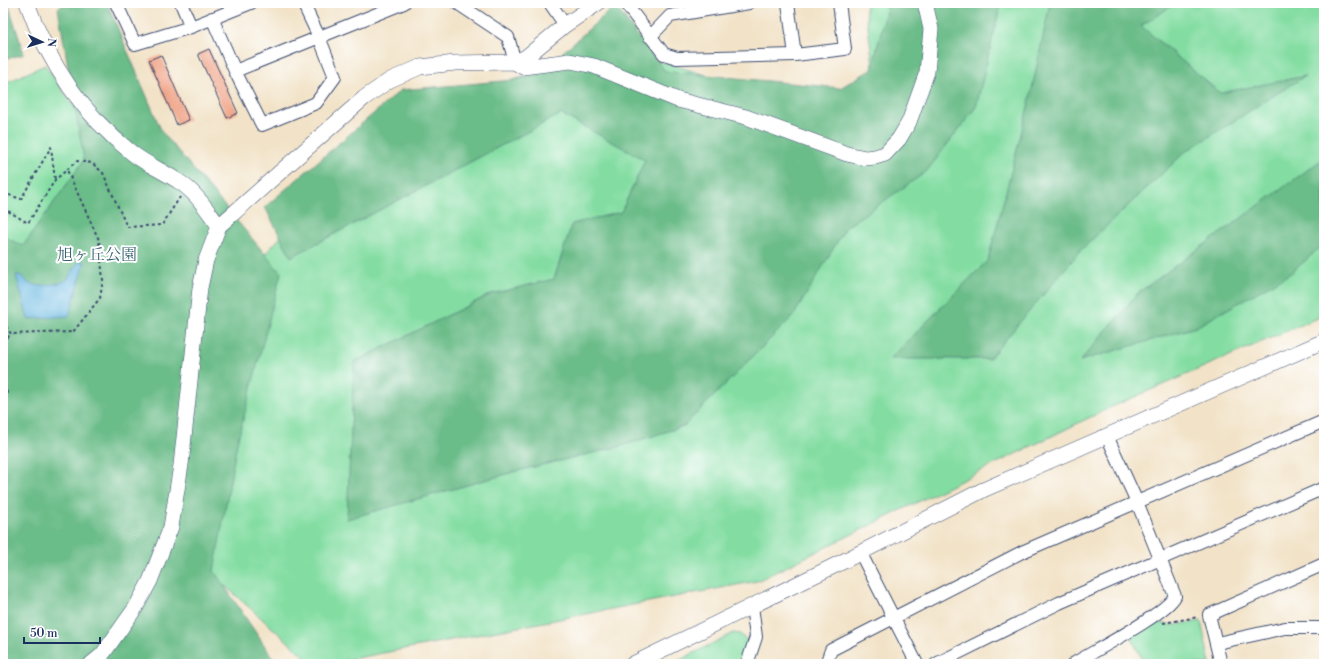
<svg xmlns="http://www.w3.org/2000/svg" width="1327" height="667" font-family="'Libre Bodoni','Noto Serif JP',serif">
	<style>
		.green { fill: #83dda2; stroke: #4f8680 }
		.forest { fill: #6abc88; stroke: #427673 }
		.water { fill: #64b5df; stroke: #40729e }
		.building { fill: #f0a68a }
		.lines { fill: none; stroke-linecap: round; stroke-linejoin: round }
		.minor-casing { stroke: #3b4a6e; stroke-width: 14 }
		.tertiary-casing { stroke: #3b4a6e; stroke-width: 16 }
		.path { stroke: #3b4a6e; stroke-width: 2; stroke-dasharray: 3 3; stroke-linecap: butt }
		.minor { stroke: #fff; stroke-width: 12 }
		.tertiary { stroke: #fff; stroke-width: 15 }
		.labels { text-anchor: middle; dominant-baseline: central; stroke-width: 4; stroke-linejoin: round; paint-order: stroke }
		.park-label { font-size: 16px; fill: #3a6372; stroke: #fff }
	</style>
	<rect width="100%" height="100%" fill="#fff"/>
	<filter id="ink" filterUnits="userSpaceOnUse"><feTurbulence type="fractalNoise" baseFrequency=".025" numOctaves="2"/><feDisplacementMap in="SourceGraphic" scale="8" xChannelSelector="R" yChannelSelector="G"/><feConvolveMatrix kernelMatrix="1 2 1 2 8 2 1 2 1" color-interpolation-filters="sRGB"/></filter>
	<filter id="wash" filterUnits="userSpaceOnUse"><feTurbulence type="fractalNoise" baseFrequency=".012" numOctaves="4" result="noise"/><feDisplacementMap in="SourceGraphic" scale="16" xChannelSelector="R" yChannelSelector="G"/><feGaussianBlur stdDeviation="0.9" result="paint"/><feColorMatrix in="noise" values="0 0 0 0 0 0 0 0 0 0 0 0 0 0 0 0 0 1.4 0 .05"/><feComposite in="paint" operator="in"/></filter>
	<g filter="url(#wash)">
		<rect width="100%" height="100%" fill="#f2e3c8"/>
		<path class="green" d="M865 3H1324V315L1109 408 757 581 326 664H313L189 554 243 278 389 119 615 48 825 110 876 89Z
			M45 65 96 139 3 409V84Z
			M1201 621 1210 664H1144L1131 636 1155 622 1174 625Z
			M733 633 740 634 750 643 743 664H672Z"/>
		<path class="forest" d="M3 3H8L24 54 3 60Z
			M68 3H107L162 132 281 273 237 443 214 571 277 664H3C3 635 6 606 3 577V236L23 246 84 160 58 8Z
			M888 3H1001L976 107 926 172 846 227 794 315 684 426 618 447 517 471 347 519 354 362 491 294 554 279 572 224 621 212 645 160 561 114 291 257 265 207 401 90 514 80 537 75 615 6 665 71 840 88 872 69Z
			M1050 3H1176L1141 26 1220 93 1305 76 1185 152 1080 251 989 359H890L988 260 1029 103Z
			M1324 158V244L1291 273 1196 327 1080 361 1138 293Z"/>
		<path class="water" d="M79 261 85 262 69 316 28 319 16 275H20L30 284 41 286 60 283 67 280Z"/>
		<g id="blocks">
			<path class="building" d="M209 49 238 113 227 118 198 54Z
				M161 55 189 120 177 125 149 60Z"/>
		</g>
	</g>
	<g filter="url(#ink)">
		<use href="#blocks" fill-opacity="0" stroke="#3b4a6e" stroke-width="1"/>
		<g class="lines">
			<g class="minor-casing">
				<path id="minor" d="M116 3 135 44 191 27 251 3
					M181 3 191 27
					M457 3 508 37 515 62
					M550 3 565 25
					M625 3 664 54 677 58 795 55 845 49 839 3
					M788 3 795 55
					M212 18 235 71 262 125 316 103 335 77 319 37 303 3
					M650 37 670 16 749 3
					M235 71 404 3
					M860 552 917 664
					M1217 643 1285 628H1324
					M747 664 756 637 752 606
					M826 664 831 650 1022 552 1324 421
					M936 664 1059 603 1324 488
					M1073 664C1094 651 1166 614 1175 596L1137 502 1107 436
					M1221 664 1209 615 1324 564"/>
			</g>
			<g class="tertiary-casing">
				<path id="tertiary" d="M27 3C48 62 82 114 132 153 146 164 163 171 178 181 196 192 207 210 219 226
					M516 63 523 67 570 61 594 66 678 100 746 117 847 154 865 158 875 157 885 154 899 139 909 122 927 72 931 29 925 3
					M91 664 102 655 136 607 150 581 171 527 181 465 200 288 206 260 219 226 364 98 390 80 420 67 455 63 515 62 526 57 565 25 598 3
					M633 664 840 563 983 490 1324 341"/>
			</g>
			<path class="path" d="M3 193 21 199 51 147 55 180
				M3 208 28 223 55 180 77 161 92 163 103 173 127 227 162 225 180 197
				M3 321 11 334 73 332 100 298 103 280 99 240 67 170
				M3 342 11 334
				M3 379 7 393 3 399
				M1163 623 1198 617"/>
			<use href="#minor" class="minor"/>
			<use href="#tertiary" class="tertiary"/>
		</g>
	</g>
	<g class="labels">
		<g class="park-label">
			<text x="97" y="255">旭ヶ丘公園</text>
		</g>
	</g>
	<rect width="1327" height="667" fill="none" stroke="#fff" stroke-width="16"/>
	<g transform="translate(42 42) rotate(94)" stroke="#ffffff" stroke-width="3" paint-order="stroke">
	<path d="M0-3L7 15L0 10L-7 15Z" fill="#1b2f5e"/>
	<text y="-6" font-size="11" font-weight="bold" text-anchor="middle" fill="#1b2f5e">N</text>
	</g>
	<path d="M24 637v6h76v-6" fill="none" stroke="#1b2f5e" stroke-width="2"/>
	<text x="30" y="637" font-size="12" fill="#1b2f5e" stroke="#ffffff" stroke-width="3" paint-order="stroke">50 m</text>
</svg>
